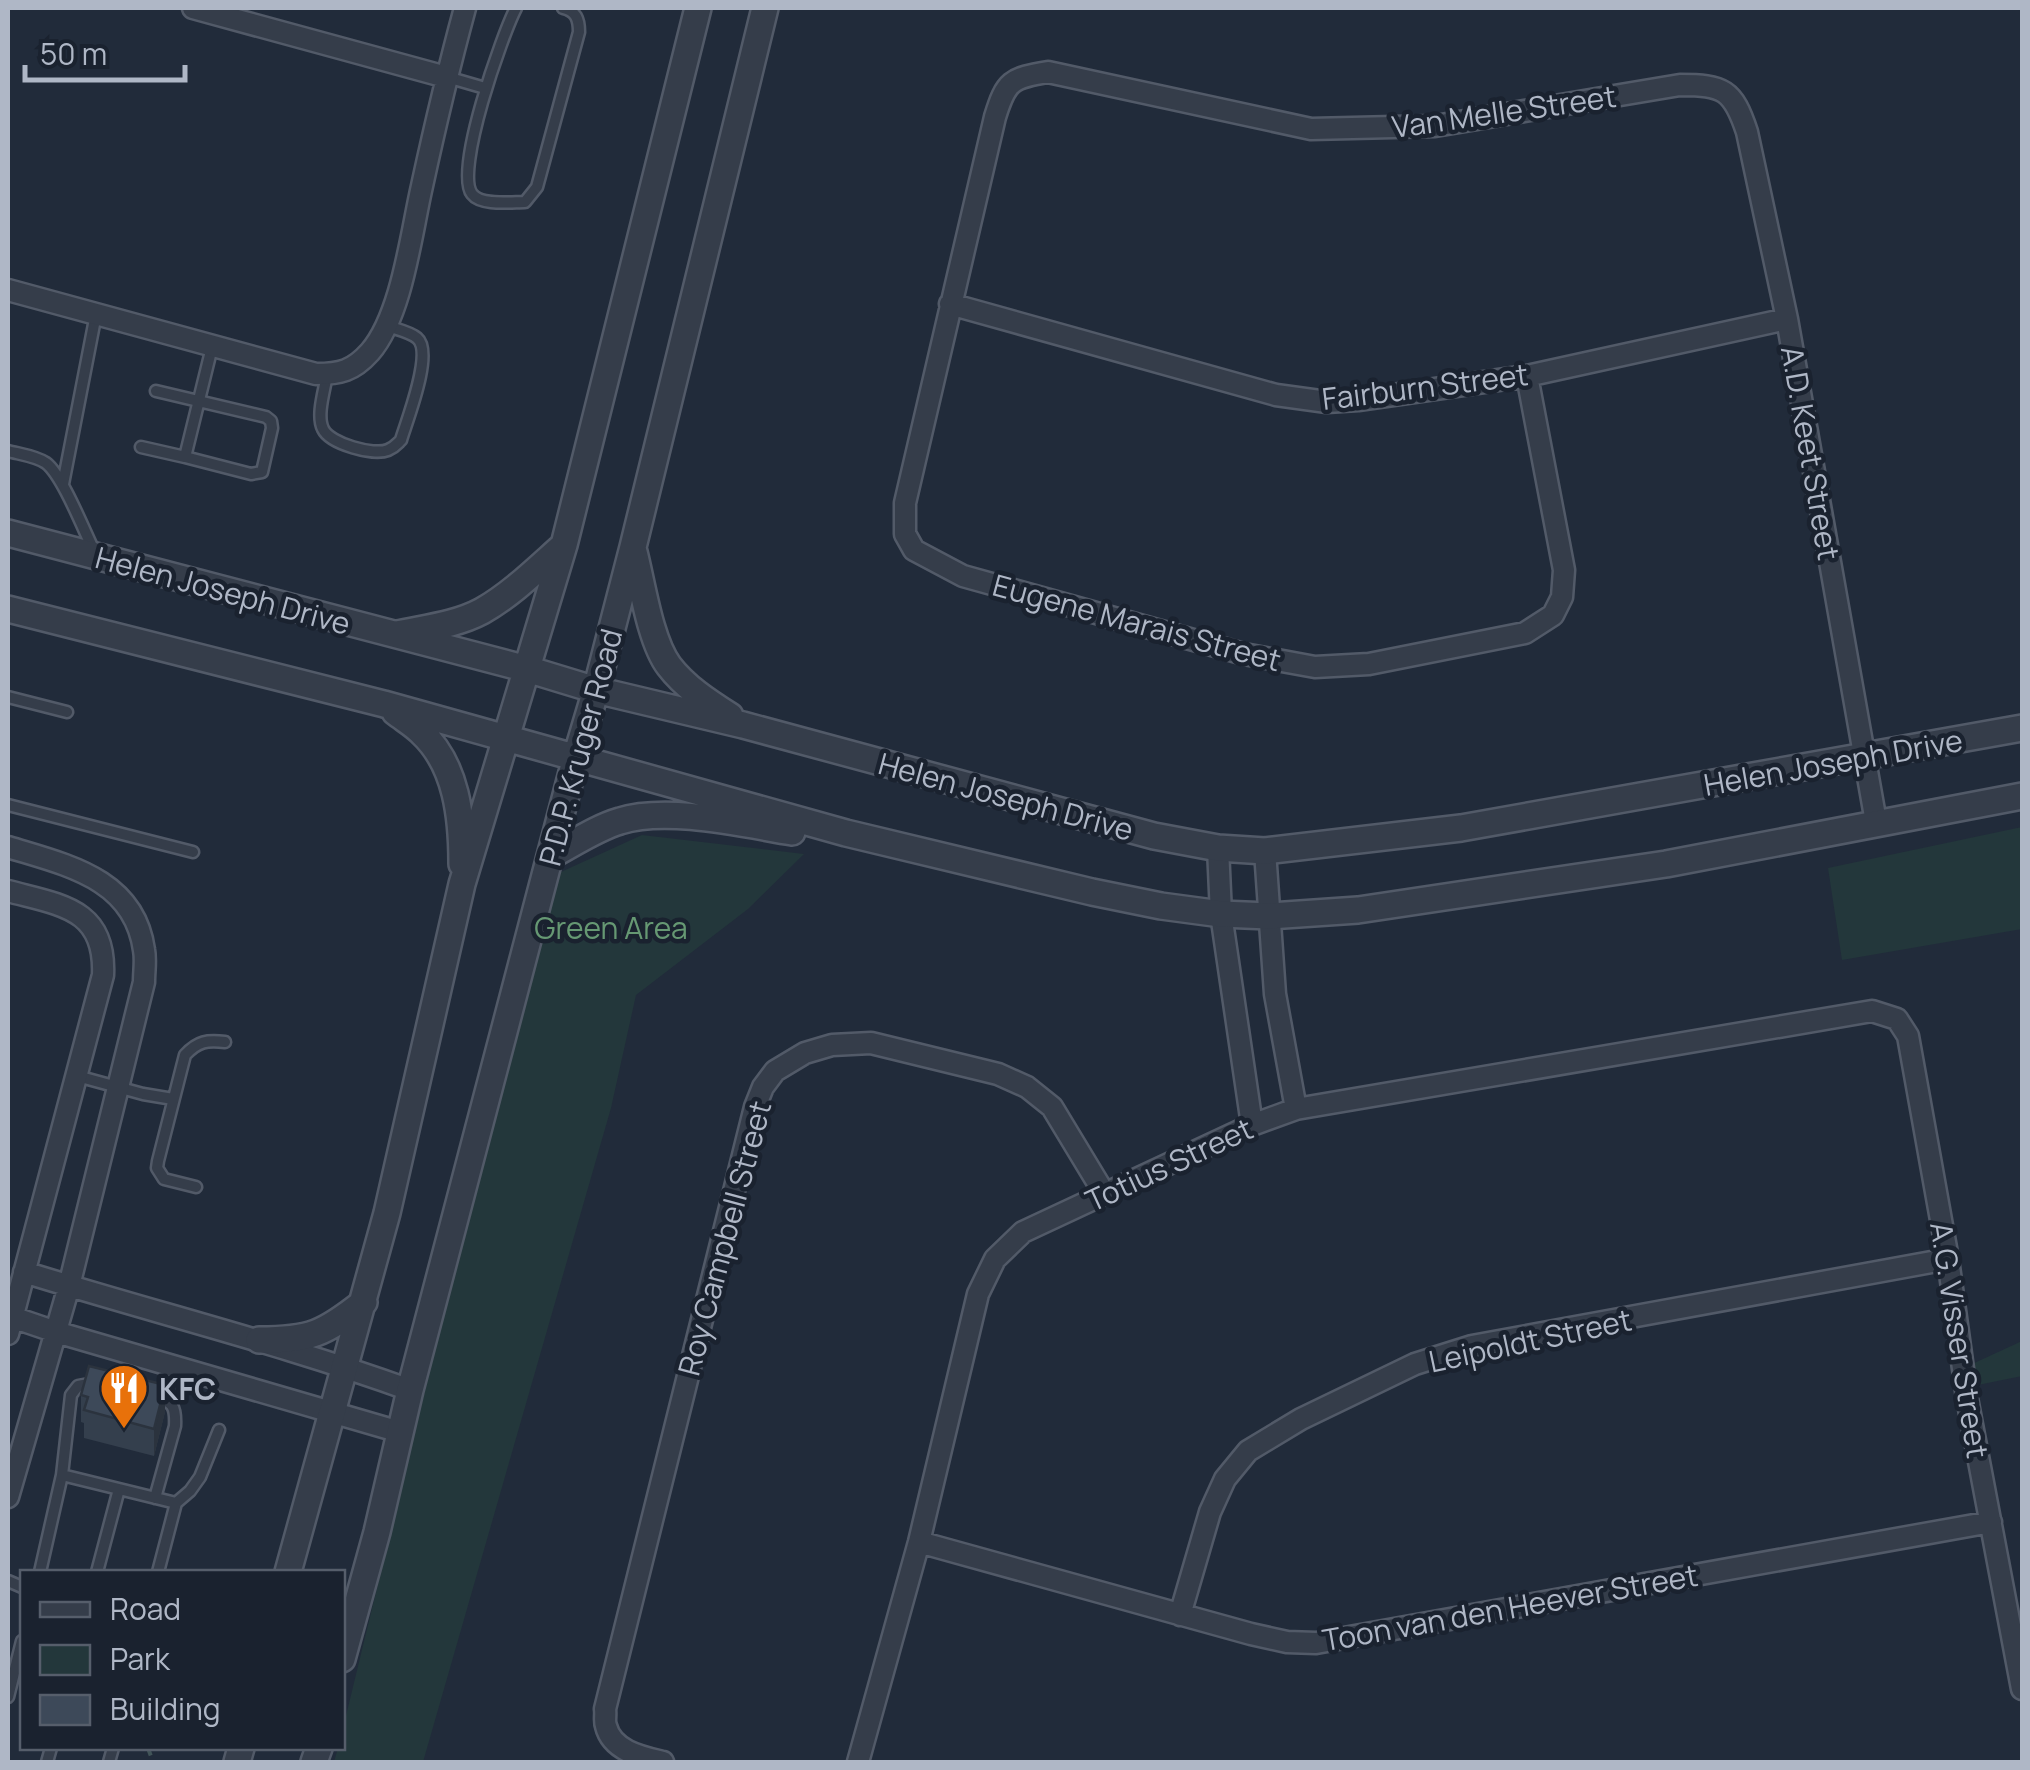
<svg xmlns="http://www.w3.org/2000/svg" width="2030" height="1770" font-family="Manrope,sans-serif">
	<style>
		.green { fill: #23373b }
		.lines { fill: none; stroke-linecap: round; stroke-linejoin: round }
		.service-casing { stroke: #525a68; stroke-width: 15 }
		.minor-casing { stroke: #525a68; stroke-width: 25 }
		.tertiary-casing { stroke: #525a68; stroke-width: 30 }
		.path { stroke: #415458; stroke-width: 4; stroke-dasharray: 8 8; stroke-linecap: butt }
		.service { stroke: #353d4a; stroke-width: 10 }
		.minor { stroke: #353d4a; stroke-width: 20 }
		.tertiary { stroke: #353d4a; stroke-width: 25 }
		.wall { fill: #343f4d }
		.shaded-wall { fill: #2b333e }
		.building { fill: #3d4959; stroke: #2b333e; stroke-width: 2.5 }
		.labels { text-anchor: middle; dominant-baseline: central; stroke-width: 9; stroke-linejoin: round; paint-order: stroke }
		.street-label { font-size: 30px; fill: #afb7c6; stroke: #1a222f }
		.park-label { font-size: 30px; fill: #669873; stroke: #1a222f }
		.poi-label { font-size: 30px; font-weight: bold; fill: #afb7c6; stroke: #1a222f; text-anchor: start }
	</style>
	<rect width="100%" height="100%" fill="#212b3a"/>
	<path class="green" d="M2022 827V929L1842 960 1828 868Z
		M642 835 804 854 748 909 636 995 611 1108 423 1762H334L338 1748H342L343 1728 550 877Z
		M2022 1341V1376L1973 1386 1970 1365Z"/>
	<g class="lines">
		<g class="service-casing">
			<path id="service" d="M516 8C502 35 454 171 472 194 481 206 511 202 525 202L537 187 579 32C579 19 576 11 563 8
				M447 77 485 88
				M327 374C325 389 316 415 323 429 330 444 374 456 388 450 395 447 396 445 401 440 407 420 434 352 417 338 410 332 396 329 387 326
				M156 391 266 417 271 421 272 428 262 472 251 474 185 457 212 347
				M141 447 185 457
				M8 451C19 454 36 456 46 463 63 476 84 531 95 553
				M63 484 96 314
				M8 697 67 712
				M8 805 193 852
				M77 1076 143 1094 173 1099
				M196 1187 164 1179 157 1168 158 1161 185 1055C198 1041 207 1040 225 1042
				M155 1397C173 1401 176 1407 175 1426L155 1498
				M62 1475 176 1503
				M40 1572 62 1475 71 1395 78 1386 94 1383
				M97 1572 119 1489
				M158 1572 176 1503 190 1491 200 1477 219 1430
				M8 1581 22 1587
				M8 1697 22 1641
				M47 1762 51 1748
				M109 1762 113 1748"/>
		</g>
		<g class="minor-casing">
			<path id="minor" d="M193 8 446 77
				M8 290 316 374C340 374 353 371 370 352 402 315 411 234 422 186 435 126 449 67 465 8
				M950 304 1276 395 1327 402 1358 400 1527 376 1787 319
				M1527 376 1564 570 1562 597 1553 615 1525 633 1369 664 1315 667 1244 654 963 576 914 550 905 534V503L995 117C1006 81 1011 78 1048 72L1311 129 1435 126 1680 85C1723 85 1733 89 1747 132L1787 319 1876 822
				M8 847C66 865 134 878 144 950 146 960 144 971 144 982L69 1286 8 1497
				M1218 848 1221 914 1252 1125
				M1265 851 1275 994 1296 1109
				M8 891C60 905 106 908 103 975L8 1334
				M24 1272C152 1312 283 1344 410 1390
				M12 1317 56 1332 400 1432
				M919 1542 1251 1634 1287 1642 1316 1643 1991 1522
				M1180 1615 1210 1512 1225 1479 1248 1451 1301 1419 1415 1364 1472 1346 1948 1259
				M663 1762C642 1757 612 1751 606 1726 604 1721 606 1715 605 1709L755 1107 763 1087 775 1071 805 1053 832 1045 871 1043 998 1074 1027 1087 1052 1107 1104 1193
				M858 1762 919 1542 978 1294 995 1259 1023 1232 1252 1125 1296 1109 1872 1011 1897 1019 1908 1036 1948 1259 1967 1398 2022 1689"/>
		</g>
		<g class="tertiary-casing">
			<path id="tertiary" d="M8 533 527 669 596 690 743 725 1154 836 1218 848 1265 851 1461 828 2022 728
				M634 552C642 583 650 641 669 666 685 687 708 702 730 716
				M8 609 384 704 846 833 1092 892 1161 906 1221 914 1269 916 1358 910 1666 864 2022 796
				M397 634C425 628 456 625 482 611 512 594 538 568 564 545
				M395 712C404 719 413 724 421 732 457 765 462 818 462 864
				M550 856C573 844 596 828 620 821 667 806 743 824 792 832
				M259 1340C310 1340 324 1334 364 1302
				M288 1572 387 1213 462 884 564 545 698 8
				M342 1659 377 1532 410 1390 576 757 596 690 633 547 765 8
				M237 1762 241 1748
				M314 1762 319 1748"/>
		</g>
		<path class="path" d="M148 1748 153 1762"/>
		<use href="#service" class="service"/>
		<use href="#minor" class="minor"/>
		<use href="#tertiary" class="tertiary"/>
	</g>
	<path class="wall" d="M81 1395 165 1412 154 1456 84 1438V1423L81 1422Z"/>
	<path class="shaded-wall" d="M165 1385V1412L154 1456V1429Z"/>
	<path class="building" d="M89 1366 165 1385 154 1429 84 1410 88 1397 81 1395Z"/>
	<defs>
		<g id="restaurant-pin" transform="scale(2.5)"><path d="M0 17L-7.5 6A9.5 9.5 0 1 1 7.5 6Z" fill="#e8710a" stroke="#1a222f"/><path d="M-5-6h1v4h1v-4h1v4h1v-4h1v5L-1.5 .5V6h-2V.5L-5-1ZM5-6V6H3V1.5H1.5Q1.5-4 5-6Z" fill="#fff"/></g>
	</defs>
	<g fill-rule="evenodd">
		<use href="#restaurant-pin" x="124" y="1388"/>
	</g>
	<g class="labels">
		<g class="street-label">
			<text transform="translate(1504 111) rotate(-8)">Van Melle Street</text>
			<text transform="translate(1425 386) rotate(-7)">Fairburn Street</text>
			<text transform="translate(1811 453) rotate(80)">A.D. Keet Street</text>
			<text transform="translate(223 590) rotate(15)">Helen Joseph Drive</text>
			<text transform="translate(1137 622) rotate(15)">Eugene Marais Street</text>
			<text transform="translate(580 747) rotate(-75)">P.D.P. Kruger Road</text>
			<text transform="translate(1833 762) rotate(-10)">Helen Joseph Drive</text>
			<text transform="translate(1006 796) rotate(15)">Helen Joseph Drive</text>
			<text transform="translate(1169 1164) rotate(-25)">Totius Street</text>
			<text transform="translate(724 1238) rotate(-75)">Roy Campbell Street</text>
			<text transform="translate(1530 1340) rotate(-12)">Leipoldt Street</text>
			<text transform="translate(1960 1340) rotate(81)">A.G. Visser Street</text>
			<text transform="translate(1510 1607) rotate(-10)">Toon van den Heever Street</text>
		</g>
		<g class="park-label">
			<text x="611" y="927">Green Area</text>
		</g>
		<g class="poi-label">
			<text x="159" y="1388">KFC</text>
		</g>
	</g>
	<rect width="2030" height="1770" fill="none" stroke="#afb7c6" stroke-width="20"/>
	<rect x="20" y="1570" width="325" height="180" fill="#1a222f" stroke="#565e6b" stroke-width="2.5"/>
	<rect x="40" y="1602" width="50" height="15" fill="#353d4a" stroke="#565e6b" stroke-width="2.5"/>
	<text x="110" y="1620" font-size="30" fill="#afb7c6">Road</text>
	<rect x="40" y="1645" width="50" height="30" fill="#23373b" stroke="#565e6b" stroke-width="2.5"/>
	<text x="110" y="1670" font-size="30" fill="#afb7c6">Park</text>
	<rect x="40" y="1695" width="50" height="30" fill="#3d4959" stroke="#565e6b" stroke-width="2.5"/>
	<text x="110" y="1720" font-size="30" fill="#afb7c6">Building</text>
	<path d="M25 65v15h160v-15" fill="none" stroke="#afb7c6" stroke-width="5"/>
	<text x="40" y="65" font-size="30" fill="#afb7c6" stroke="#1a222f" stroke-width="8" paint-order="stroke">50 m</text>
</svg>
